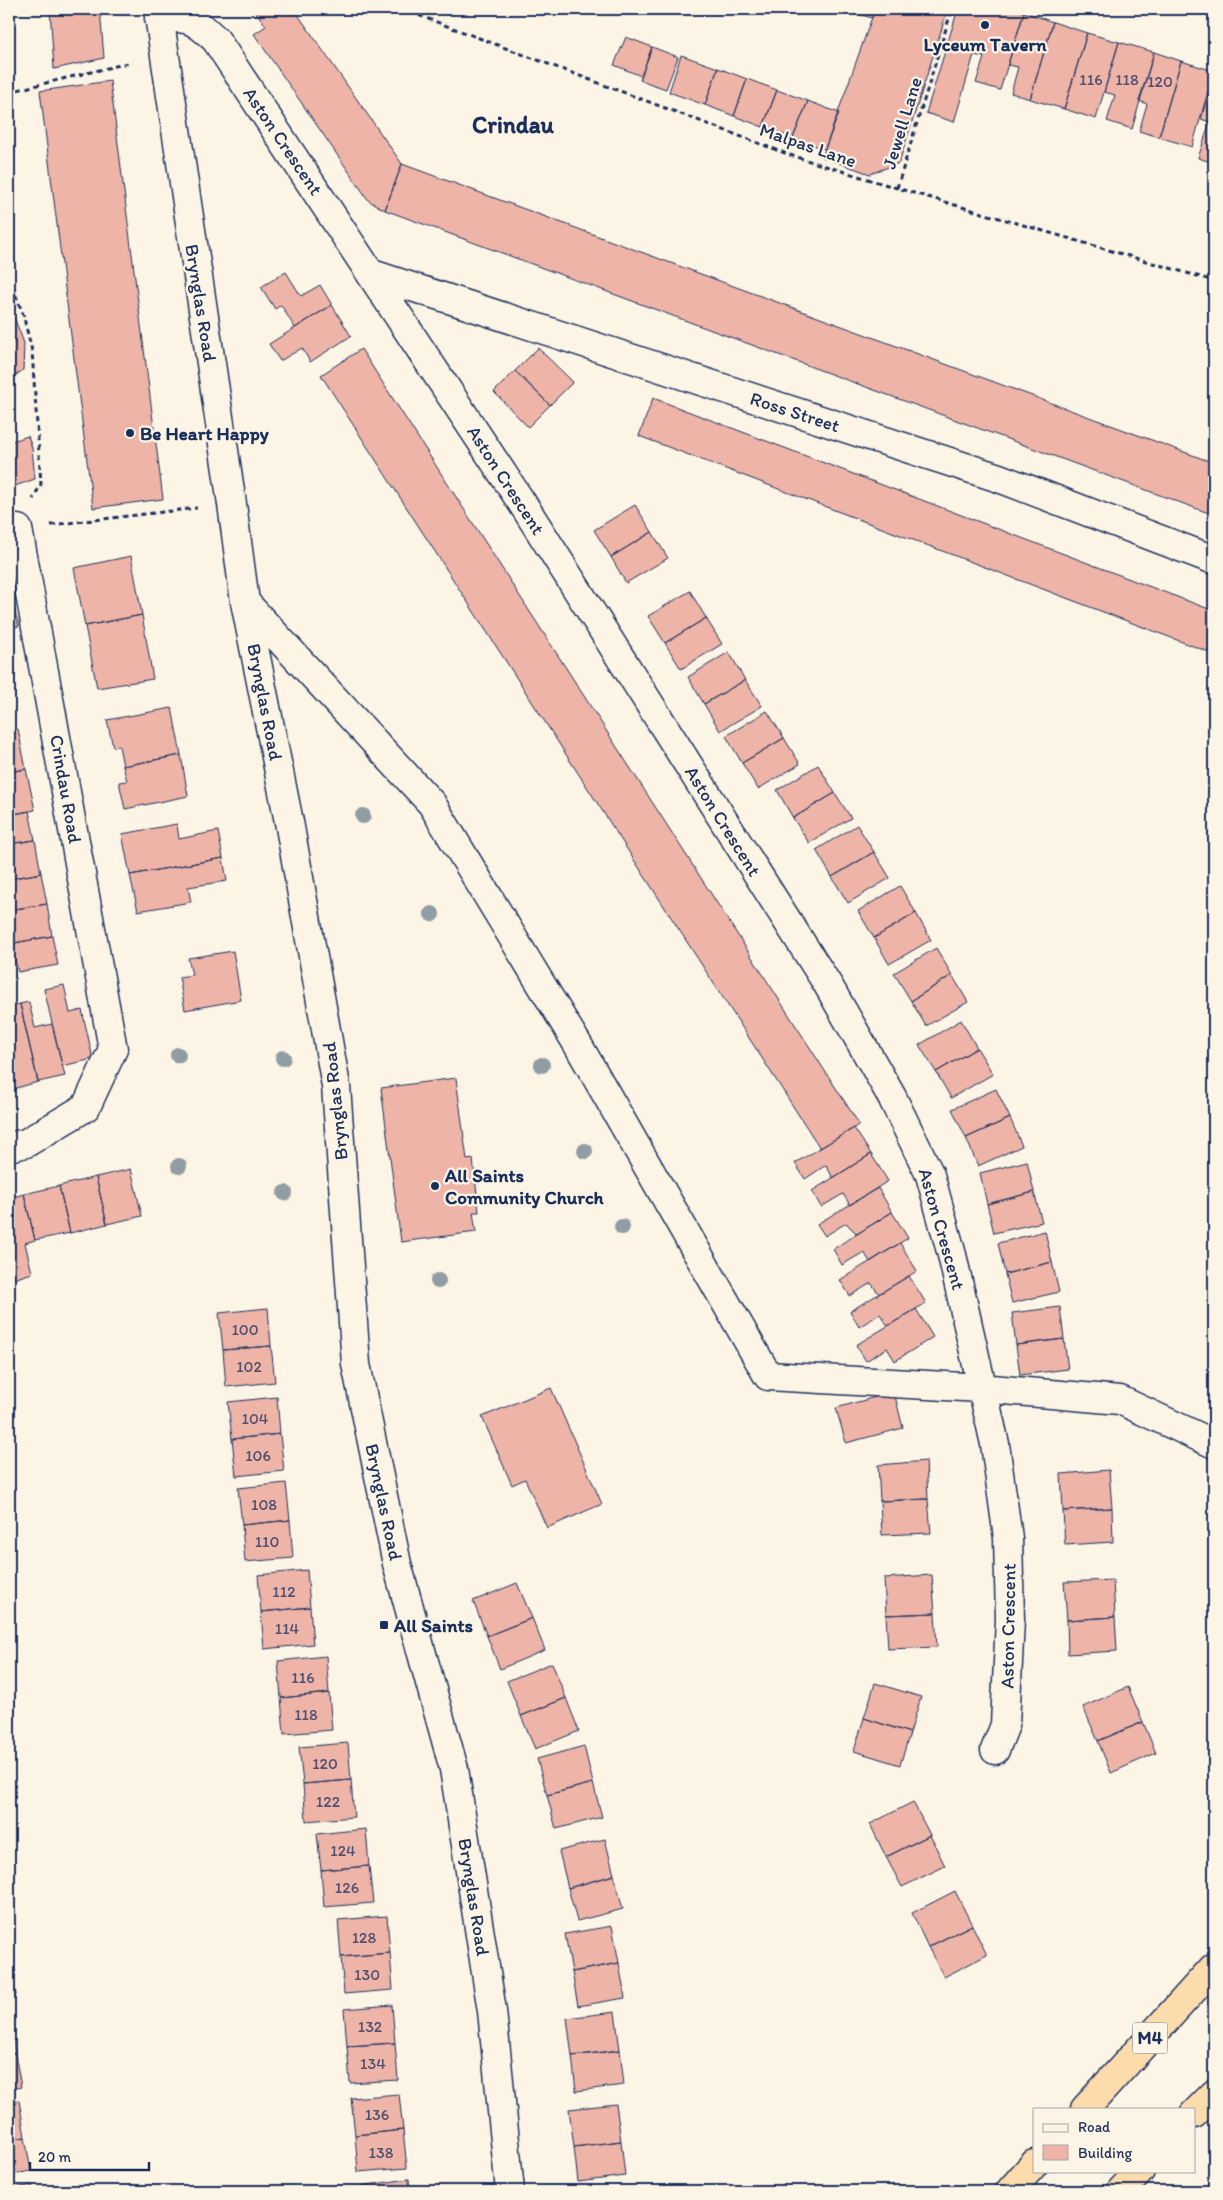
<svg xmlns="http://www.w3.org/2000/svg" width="1223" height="2200" font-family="Itim,sans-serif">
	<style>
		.building { fill: #eeb4a7; stroke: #1b2f5e }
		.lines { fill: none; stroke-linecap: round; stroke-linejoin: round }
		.minor-casing { stroke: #1b2f5e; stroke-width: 31 }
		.highway-casing { stroke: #1b2f5e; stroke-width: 31 }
		.path { stroke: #1b2f5e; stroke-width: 3; stroke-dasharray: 5 4; stroke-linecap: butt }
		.minor { stroke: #fcf5e5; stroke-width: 28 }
		.highway { stroke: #fddcac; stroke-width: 28 }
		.tree { fill: #919da4 }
		.poi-dot { fill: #1b2f5e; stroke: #fcf5e5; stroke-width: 2 }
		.labels { text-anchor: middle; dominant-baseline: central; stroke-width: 4.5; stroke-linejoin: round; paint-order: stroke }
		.number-label { font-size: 16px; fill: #505070 }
		.shield { fill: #fcf5e5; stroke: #5e6a86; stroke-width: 1 }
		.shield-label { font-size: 18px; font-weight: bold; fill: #1b2f5e }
		.poi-label { font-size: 19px; font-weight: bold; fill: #1b2f5e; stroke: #fcf5e5; text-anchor: start }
		.street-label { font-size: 19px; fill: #1b2f5e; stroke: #fcf5e5 }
		.district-label { font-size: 24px; font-weight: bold; fill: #1b2f5e; stroke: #fcf5e5 }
	</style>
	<rect width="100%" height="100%" fill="#fcf5e5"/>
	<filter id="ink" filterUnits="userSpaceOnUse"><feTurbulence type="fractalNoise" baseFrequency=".02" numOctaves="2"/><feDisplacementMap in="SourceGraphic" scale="10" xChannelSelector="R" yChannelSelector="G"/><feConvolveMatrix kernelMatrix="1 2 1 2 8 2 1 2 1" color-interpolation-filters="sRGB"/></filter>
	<g filter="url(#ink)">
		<path class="building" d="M50 9H100L104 58 54 69Z
			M254 9H294L402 164 385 210 369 201 254 34 266 26Z
			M841 9H875L872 18Z
			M875 9H948L899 163 870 174 822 157Z
			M958 9H1013L1024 12 1000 90 976 83 984 57 974 55 954 122 926 113Z
			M1024 12 1053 22 1030 99 1011 93 1018 67 1008 65Z
			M1053 22 1087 33 1064 109 1030 99Z
			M1087 33 1119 42 1096 119 1064 109Z
			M626 37 652 47 641 76 614 65Z
			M1119 42 1154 52 1132 129 1107 121 1115 95 1104 92Z
			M652 47 678 57 666 89 640 80Z
			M1154 52 1181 61 1159 137 1139 131 1147 104 1139 101Z
			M681 55 718 68 705 105 669 92Z
			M1181 61 1214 71 1192 147 1159 137Z
			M718 68 747 79 734 116 705 105Z
			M1214 75V163L1198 158 1210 122 1201 119Z
			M747 79 777 90 763 127 734 116Z
			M110 81 163 499 93 508 40 91Z
			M777 90 808 101 793 138 763 127Z
			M808 101 839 113 825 149 793 138Z
			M402 164 1214 463V515L385 210Z
			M286 272 301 296 320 285 332 305 295 328 281 305 275 309 261 287Z
			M9 304 24 343 23 370 9 380Z
			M332 305 351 336 310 362 302 348 280 361 269 344Z
			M538 348 573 382 550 405 515 371Z
			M361 349 859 1124 854 1128 820 1148 321 375Z
			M515 371 550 405 528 427 494 392Z
			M653 398 1214 611V654L639 436Z
			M28 436 32 448 35 479 9 488V442Z
			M635 505 652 532 611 557 594 530Z
			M652 532 668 558 626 583 611 557Z
			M131 556 142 615 85 626 74 568Z
			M690 591 706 618 665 643 648 616Z
			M9 593 19 626 9 629Z
			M142 615 153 679 97 688 85 626Z
			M706 618 722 644 681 669 665 643Z
			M729 652 745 680 704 704 688 677Z
			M745 680 762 706 720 731 704 704Z
			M172 708 181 755 123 766 119 746 113 747 107 720Z
			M767 711 784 738 742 763 726 736Z
			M18 729 26 769 9 772V730Z
			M784 738 800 764 758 789 742 763Z
			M181 755 188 796 125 809 119 782 127 781 123 766Z
			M818 765 835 793 793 818 777 790Z
			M26 769 35 810 9 815V772Z
			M835 793 851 818 809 843 793 818Z
			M29 811 35 840 9 844V815Z
			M177 824 179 839 218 831 223 858 130 875 122 834Z
			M857 825 874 852 832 877 816 850Z
			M35 840 41 873 9 879V844Z
			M874 852 890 878 848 903 832 877Z
			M223 858 227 881 188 887 191 902 138 911 130 875Z
			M41 873 47 904 9 910V879Z
			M900 886 916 913 874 938 858 911Z
			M47 904 52 936 9 944V910Z
			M916 913 931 940 889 964 874 938Z
			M52 936 58 965 18 972 15 960 9 961V944Z
			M936 948 952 975 911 1001 894 973Z
			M233 951 241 1000 185 1010 179 977 192 975 188 958Z
			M952 975 968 1002 926 1026 911 1001Z
			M64 985 70 1013 82 1010 93 1059 62 1066 44 989Z
			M29 1002 35 1028 52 1024 65 1076 38 1082 20 1004Z
			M20 1004 38 1082 9 1090V1006Z
			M961 1020 977 1048 936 1072 919 1045Z
			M977 1048 993 1074 951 1098 936 1072Z
			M456 1078 467 1160 473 1159 479 1212H473L476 1232 401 1242 381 1088Z
			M996 1089 1010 1118 966 1138 952 1109Z
			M1010 1118 1022 1146 978 1166 966 1138Z
			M854 1128 871 1154 833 1178 826 1165 805 1179 795 1163Z
			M871 1154 888 1181 850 1205 843 1194 821 1207 812 1191Z
			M1027 1161 1034 1192 987 1204 980 1173Z
			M131 1169 142 1216 107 1224 96 1177Z
			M96 1177 107 1224 70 1233 59 1186Z
			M59 1186 70 1233 35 1240 24 1194Z
			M878 1188 892 1212 857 1234 846 1223 825 1236 817 1224Z
			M1034 1192 1042 1222 994 1233 987 1204Z
			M24 1194 35 1240 25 1243 32 1273 14 1279 9 1257V1198Z
			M892 1212 908 1238 870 1262 864 1252 842 1265 833 1249Z
			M1045 1231 1052 1262 1005 1274 998 1243Z
			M900 1243 917 1271 879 1294 871 1283 850 1296 840 1280Z
			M1052 1262 1059 1292 1012 1303 1005 1274Z
			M909 1276 926 1303 888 1326 880 1314 859 1327 850 1311Z
			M1060 1307 1064 1339 1016 1345 1012 1313Z
			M268 1308 271 1346 223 1350 219 1313Z
			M916 1309 933 1337 895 1361 887 1348 866 1361 856 1345Z
			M1064 1339 1068 1369 1020 1375 1016 1345Z
			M271 1346 275 1382 226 1387 223 1350Z
			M551 1388 602 1504 547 1528 525 1479 512 1485 482 1417Z
			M894 1392 903 1428 846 1443 836 1408Z
			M277 1397 280 1434 232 1439 228 1402Z
			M280 1434 284 1471 236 1476 232 1439Z
			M926 1461 928 1499 880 1501 878 1465Z
			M1109 1470 1112 1508 1063 1511 1061 1474Z
			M286 1483 290 1520 242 1525 238 1488Z
			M928 1499 931 1533 882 1535 880 1501Z
			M1112 1508 1113 1542 1065 1545 1063 1511Z
			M290 1520 293 1558 245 1562 242 1525Z
			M307 1570 310 1607 261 1612 258 1575Z
			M932 1575 935 1613 886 1615 884 1578Z
			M1113 1580 1115 1617 1067 1620 1064 1582Z
			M517 1583 532 1618 487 1636 473 1601Z
			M310 1607 313 1644 264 1649 261 1612Z
			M935 1613 937 1647 888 1649 886 1615Z
			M1115 1617 1117 1651 1068 1654 1067 1620Z
			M532 1618 545 1650 500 1669 487 1636Z
			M326 1656 329 1693 281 1698 278 1661Z
			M552 1663 566 1698 521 1716 507 1681Z
			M875 1683 921 1697 910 1733 864 1718Z
			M1128 1687 1143 1722 1098 1741 1083 1707Z
			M329 1693 332 1730 284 1734 281 1698Z
			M566 1698 579 1731 535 1749 521 1716Z
			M864 1718 910 1733 900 1765 854 1751Z
			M1143 1722 1156 1753 1111 1773 1098 1741Z
			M348 1743 351 1780 303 1784 299 1747Z
			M584 1746 593 1783 547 1795 537 1759Z
			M351 1780 354 1817 306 1821 303 1784Z
			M593 1783 602 1817 556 1829 547 1795Z
			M913 1802 930 1835 886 1857 870 1824Z
			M366 1829 369 1866 321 1870 317 1834Z
			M930 1835 945 1866 902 1887 886 1857Z
			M605 1839 614 1875 568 1888 559 1851Z
			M369 1866 373 1903 324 1907 321 1870Z
			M614 1875 623 1909 577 1921 568 1888Z
			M955 1891 972 1925 928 1947 912 1913Z
			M387 1916 390 1953 341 1957 338 1920Z
			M972 1925 987 1955 944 1977 928 1947Z
			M612 1926 619 1963 572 1972 565 1934Z
			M390 1953 393 1990 344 1994 341 1957Z
			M10 1960 16 1996 9 1997V1961Z
			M619 1963 625 1998 578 2006 572 1972Z
			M392 2005 395 2043 347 2046 344 2009Z
			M615 2012 620 2050 572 2056 567 2018Z
			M9 2017 15 2053 9 2054Z
			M395 2043 398 2080 350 2083 347 2046Z
			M620 2050 624 2085 576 2091 572 2056Z
			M15 2053 21 2087 9 2090V2054Z
			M399 2094 403 2130 355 2135 351 2098Z
			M19 2100 25 2137 9 2140V2101Z
			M616 2104 621 2141 574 2147 569 2109Z
			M403 2130 407 2168 358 2172 355 2135Z
			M25 2137 31 2171 9 2175V2140Z
			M621 2141 625 2176 578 2182 574 2147Z
			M409 2179 410 2191H361L360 2186Z
			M32 2185 33 2191H9V2189Z"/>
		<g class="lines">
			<g class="minor-casing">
				<path id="minor" d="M158 9 232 504 245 602 290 827 336 1086 356 1364 397 1564 454 1769 492 2011 510 2191
					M159 18C190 17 194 19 216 40L526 509 828 985 892 1097 930 1175 952 1255 995 1444 1008 1538 1010 1619 1005 1725 995 1750
					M372 274 999 478 1214 560
					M9 532 18 529 113 1049 86 1107 26 1143 9 1147
					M245 602 432 804 578 1045 768 1376 981 1388 1120 1400 1214 1444"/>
			</g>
			<g class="highway-casing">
				<path id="highway" d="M1085 2109 1214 1967
					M1194 2114 1214 2094
					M1010 2191 1034 2164
					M1121 2191 1140 2171"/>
			</g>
			<path class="path" d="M402 9 790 155 897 188 1214 281
				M9 92 132 62
				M897 188 952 9
				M9 278 23 314 32 351 41 484 33 499
				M51 525 197 508"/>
			<use href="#minor" class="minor"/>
			<use href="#highway" class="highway"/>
		</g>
		<g class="tree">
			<circle cx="363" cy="816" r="8"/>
			<circle cx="432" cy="914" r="8"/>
			<circle cx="178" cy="1055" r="8"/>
			<circle cx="283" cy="1058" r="8"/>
			<circle cx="542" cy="1065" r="8"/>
			<circle cx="585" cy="1151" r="8"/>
			<circle cx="179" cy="1166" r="8"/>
			<circle cx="285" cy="1193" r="8"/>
			<circle cx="622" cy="1227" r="8"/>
			<circle cx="438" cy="1281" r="8"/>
		</g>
	</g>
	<g class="poi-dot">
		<circle cx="985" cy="25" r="5"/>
		<circle cx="130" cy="433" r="5"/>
		<circle cx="435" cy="1186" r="5"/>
		<rect x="379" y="1620" width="10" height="10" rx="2.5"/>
	</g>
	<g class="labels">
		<g class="number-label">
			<text x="1091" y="79">116</text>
			<text x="1127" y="79">118</text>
			<text x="1160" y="81">120</text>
			<text x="245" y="1329">100</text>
			<text x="249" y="1366">102</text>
			<text x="255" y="1418">104</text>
			<text x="258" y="1455">106</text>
			<text x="264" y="1504">108</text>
			<text x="267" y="1541">110</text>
			<text x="284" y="1591">112</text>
			<text x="287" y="1628">114</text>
			<text x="303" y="1677">116</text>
			<text x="306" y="1714">118</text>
			<text x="325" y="1763">120</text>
			<text x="328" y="1801">122</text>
			<text x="343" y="1850">124</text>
			<text x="347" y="1887">126</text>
			<text x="364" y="1937">128</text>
			<text x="367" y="1974">130</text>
			<text x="370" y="2026">132</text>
			<text x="373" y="2063">134</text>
			<text x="377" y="2114">136</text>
			<text x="381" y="2152">138</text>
		</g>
		<rect class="shield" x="1132.5" y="2022.5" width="35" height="31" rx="4"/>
		<g class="shield-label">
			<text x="1150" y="2038">M4</text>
		</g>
		<g class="poi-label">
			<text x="985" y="44" text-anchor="middle">Lyceum Tavern</text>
			<text x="140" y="433">Be Heart Happy</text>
			<text x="445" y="1175">All Saints<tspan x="445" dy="22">Community Church</tspan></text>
			<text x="394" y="1625">All Saints</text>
		</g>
		<g class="street-label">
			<text transform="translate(902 123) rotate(-73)">Jewell Lane</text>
			<text transform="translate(283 141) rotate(56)">Aston Crescent</text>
			<text transform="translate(808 145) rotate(19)">Malpas Lane</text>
			<text transform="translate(201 303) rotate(81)">Brynglas Road</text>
			<text transform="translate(795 412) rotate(18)">Ross Street</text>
			<text transform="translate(506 480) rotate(57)">Aston Crescent</text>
			<text transform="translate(265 702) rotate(79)">Brynglas Road</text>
			<text transform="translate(66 789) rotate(80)">Crindau Road</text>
			<text transform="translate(723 821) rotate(58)">Aston Crescent</text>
			<text transform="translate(335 1101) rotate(-96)">Brynglas Road</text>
			<text transform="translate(942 1229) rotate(74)">Aston Crescent</text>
			<text transform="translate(384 1502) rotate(78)">Brynglas Road</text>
			<text transform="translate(1008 1626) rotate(-89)">Aston Crescent</text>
			<text transform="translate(474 1897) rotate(81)">Brynglas Road</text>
		</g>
		<g class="district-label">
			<text x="513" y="124">Crindau</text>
		</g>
	</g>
	<rect width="1223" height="2200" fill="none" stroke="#fcf5e5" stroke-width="30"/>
	<rect x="15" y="15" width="1193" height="2170" fill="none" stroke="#1b2f5e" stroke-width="2" filter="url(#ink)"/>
	<rect x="1033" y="2108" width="162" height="65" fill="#fcf5e5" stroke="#a2a6af"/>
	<rect x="1043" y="2124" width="25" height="8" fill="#fcf5e5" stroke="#a2a6af"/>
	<text x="1078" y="2132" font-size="15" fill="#1b2f5e">Road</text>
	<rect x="1043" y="2145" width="25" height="15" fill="#eeb4a7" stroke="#a2a6af"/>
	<text x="1078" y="2158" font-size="15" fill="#1b2f5e">Building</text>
	<path d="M30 2162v8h119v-8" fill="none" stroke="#1b2f5e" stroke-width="2.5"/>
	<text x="38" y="2162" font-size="15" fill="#1b2f5e" stroke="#fcf5e5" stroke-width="4" paint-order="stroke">20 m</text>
</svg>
